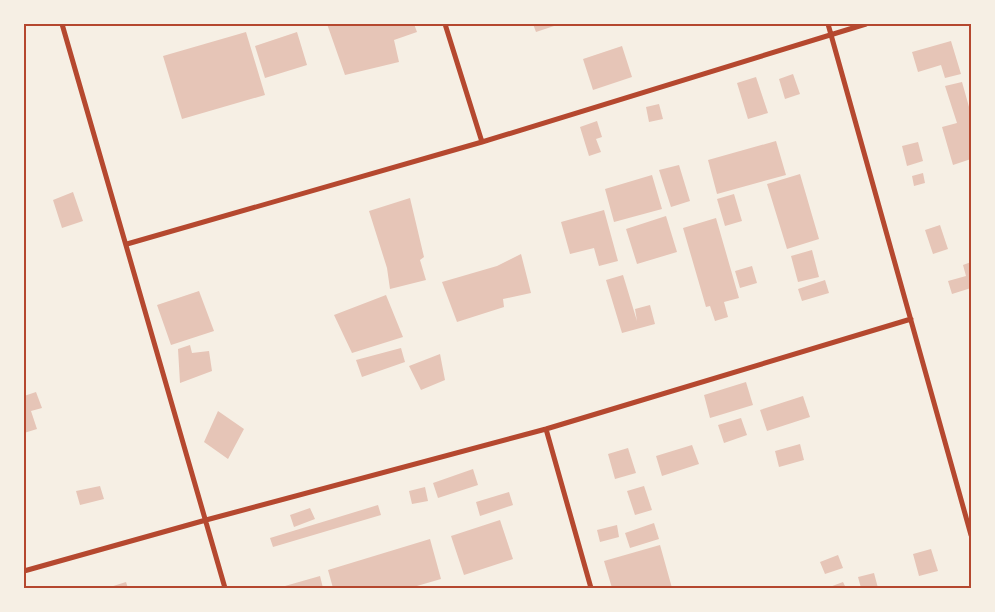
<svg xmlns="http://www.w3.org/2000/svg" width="995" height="612" font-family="Arial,sans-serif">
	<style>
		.building { fill: #e6c5b7 }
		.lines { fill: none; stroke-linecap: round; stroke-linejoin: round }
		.minor { stroke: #b5482f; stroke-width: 5 }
		.neatline { fill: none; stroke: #b5482f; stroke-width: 2 }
	</style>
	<rect width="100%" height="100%" fill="#f6efe4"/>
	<path class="building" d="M327 24H414L417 32 394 40 399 62 345 75Z
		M533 24H560L536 32Z
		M246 32 265 95 182 119 163 56Z
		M297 32 307 65 265 78 255 46Z
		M951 41 961 74 945 78 941 65 918 72 912 52Z
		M622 46 632 77 593 90 583 59Z
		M793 74 800 94 785 99 779 79Z
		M756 77 768 113 748 119 737 83Z
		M962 82 971 114V159L953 165 942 127 957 123 945 86Z
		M659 104 663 119 649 122 646 107Z
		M597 121 602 137 596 139 601 152 589 156 580 127Z
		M776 141 786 175 717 194 708 160Z
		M918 142 923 161 907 166 902 146Z
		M679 165 690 201 671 207 659 170Z
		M923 173 925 183 914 186 912 176Z
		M800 174 819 239 787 249 767 184Z
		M652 175 662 209 614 222 605 189Z
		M73 192 83 221 62 228 53 200Z
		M734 194 742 221 725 226 717 199Z
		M410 198 424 257 420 260 426 280 390 289 387 268 369 211Z
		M604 210 618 261 599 266 594 248 570 254 561 222Z
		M666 216 677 252 637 264 626 229Z
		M716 218 739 298 724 302 728 317 715 321 710 306 706 307 683 228Z
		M940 225 948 249 933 254 925 230Z
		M812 250 819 277 798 282 791 256Z
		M521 254 531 293 503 299 504 307 457 322 442 282 497 266Z
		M971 262V288L952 294 948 281 966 276 963 265Z
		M752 266 757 283 740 288 735 271Z
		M623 275 637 321 635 309 650 305 655 324 622 333 606 280Z
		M825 280 829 293 802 301 798 289Z
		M199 291 214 331 171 345 157 305Z
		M386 295 403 337 352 353 334 315Z
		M190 345 192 353 209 351 212 371 180 383 178 349Z
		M401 348 405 362 362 377 356 360Z
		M440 354 445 380 421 390 409 366Z
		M746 382 753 405 710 418 704 395Z
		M36 392 42 408 31 411 37 429 24 433V396Z
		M803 396 810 417 767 431 760 410Z
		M218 411 244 429 228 459 204 442Z
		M741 418 747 435 724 443 718 425Z
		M800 444 804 460 779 467 775 451Z
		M692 445 699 464 662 476 656 456Z
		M628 448 636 473 615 479 608 454Z
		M473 469 478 485 438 498 433 483Z
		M100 486 104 499 80 505 76 491Z
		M644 486 652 510 635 515 627 491Z
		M425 487 428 501 412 504 409 491Z
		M509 492 513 505 480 516 476 502Z
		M378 505 381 515 273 547 270 538Z
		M310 508 315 519 294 527 290 515Z
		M500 520 513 559 464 575 451 536Z
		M654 523 659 539 630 548 625 533Z
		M617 525 619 537 600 542 597 530Z
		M430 539 441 579 410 588H333L328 570Z
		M660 545 672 588H612L604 561Z
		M931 549 938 571 919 576 913 554Z
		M838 555 843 568 825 574 820 562Z
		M874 573 878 588H861L858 577Z
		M320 576 323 588H278Z
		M126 582 128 588H107Z
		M843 582 846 588H827Z"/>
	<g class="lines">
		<path class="minor" d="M62 24 225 588
			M445 24 482 142
			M828 24 971 535
			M127 244 482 142 866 24
			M546 429 591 588
			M24 571 206 520 546 429 911 319"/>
	</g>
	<rect width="995" height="612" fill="none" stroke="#f6efe4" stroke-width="50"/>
	<rect x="25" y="25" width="945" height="562" class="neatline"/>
</svg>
